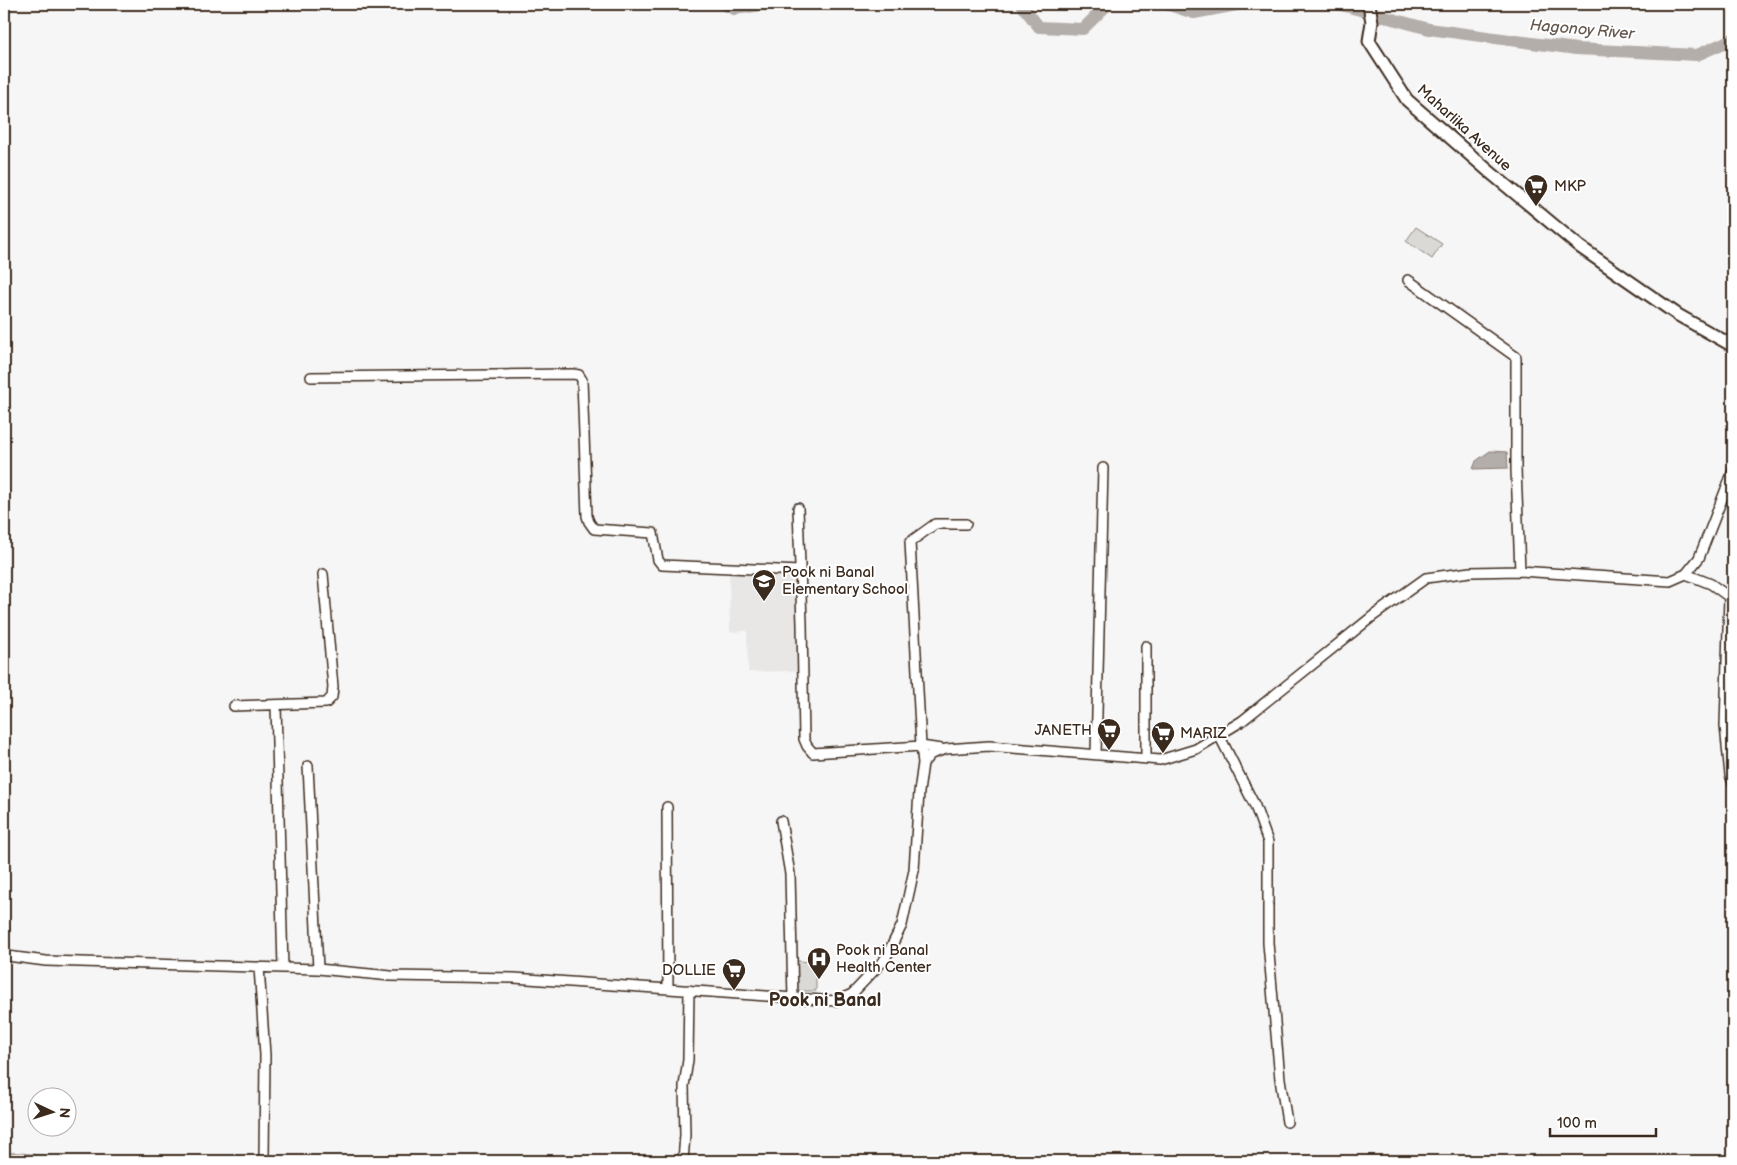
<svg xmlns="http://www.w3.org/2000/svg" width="1737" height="1165" font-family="'Balsamiq Sans',sans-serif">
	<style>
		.built { fill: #e9e7e6 }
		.green { fill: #dbd9d6; stroke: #8b827a }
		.water { fill: #b4aeaa; stroke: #847972 }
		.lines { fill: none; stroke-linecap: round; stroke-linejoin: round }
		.river { stroke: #b4aeaa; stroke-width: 12 }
		.minor-casing { stroke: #3b2a1e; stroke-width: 12 }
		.major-casing { stroke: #3b2a1e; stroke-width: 15 }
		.minor { stroke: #fff; stroke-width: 9 }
		.major { stroke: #fff; stroke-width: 11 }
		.labels { text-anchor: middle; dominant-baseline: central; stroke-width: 4; stroke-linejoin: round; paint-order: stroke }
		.street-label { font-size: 15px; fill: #3b2a1e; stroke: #fff }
		.poi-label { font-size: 15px; fill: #3b2a1e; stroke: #fff; text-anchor: start }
		.water-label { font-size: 16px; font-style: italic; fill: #65584f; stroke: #fff }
		.quarter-label { font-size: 18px; font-weight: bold; fill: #3b2a1e; stroke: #fff }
	</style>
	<rect width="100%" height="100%" fill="#f7f6f6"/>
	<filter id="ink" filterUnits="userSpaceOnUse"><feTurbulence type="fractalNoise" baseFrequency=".02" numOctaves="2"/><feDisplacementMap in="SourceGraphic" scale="10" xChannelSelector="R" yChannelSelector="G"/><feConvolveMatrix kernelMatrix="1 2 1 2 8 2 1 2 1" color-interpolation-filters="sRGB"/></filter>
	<g filter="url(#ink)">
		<path class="built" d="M729 570 797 572 800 671 748 672 747 631 730 632Z"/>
		<path class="green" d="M1416 227 1442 244 1432 259 1406 241Z
			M795 961 816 962V991H795Z"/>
		<path class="water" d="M1490 451 1507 452 1508 468 1473 469 1476 461Z"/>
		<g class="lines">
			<path class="river" d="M723 4 734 9 768 4
				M1021 4 1039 27 1083 29 1108 4
				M1166 4 1194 13 1242 4
				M1338 4 1429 29 1576 49 1697 55 1733 39
				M4 1158H18L43 1161"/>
			<g class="minor-casing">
				<path id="minor" d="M1408 280 1516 357V469L1520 571
					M311 377 573 374 579 375 582 380 587 516 589 522 594 529 653 533 658 560 662 565 800 571
					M798 508 802 624 804 739 807 746 813 753 921 746 923 763
					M1686 574 1711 584 1729 597 1725 726 1730 775 1733 783
					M1146 646V759
					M276 705 283 968
					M234 706 326 703 332 697 333 687 323 574
					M1219 735 1255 806 1268 842V943L1280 1079 1287 1122
					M941 749 921 746 910 542 935 524H966
					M1096 754 1103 468
					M308 766 318 969
					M667 807 668 988
					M781 821 790 874 793 999
					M4 953 7 956 46 961 318 969 391 976 514 978 836 1001 852 994 885 959 902 925 914 870 919 792 923 763 931 754 946 749 989 746 1160 760 1196 749 1242 721 1373 616 1426 578 1470 572 1520 571 1670 581 1686 574 1699 558 1733 471
					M259 967 265 1055 264 1161
					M683 1161 685 1135 684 1086 688 1060 689 990"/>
			</g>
			<g class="major-casing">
				<path id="major" d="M1369 4 1372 22 1369 41 1407 100 1491 173 1580 247 1678 315 1733 346"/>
			</g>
			<use href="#minor" class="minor"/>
			<use href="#major" class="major"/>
		</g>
	</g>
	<defs>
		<g id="supermarket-pin" transform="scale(1.25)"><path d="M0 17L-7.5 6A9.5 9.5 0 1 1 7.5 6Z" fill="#3b2a1e" stroke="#fff"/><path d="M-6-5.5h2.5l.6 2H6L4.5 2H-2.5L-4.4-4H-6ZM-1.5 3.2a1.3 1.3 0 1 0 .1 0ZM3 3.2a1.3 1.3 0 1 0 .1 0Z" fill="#fff"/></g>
		<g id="school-pin" transform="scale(1.25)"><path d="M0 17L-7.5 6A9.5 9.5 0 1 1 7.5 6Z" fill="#3b2a1e" stroke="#fff"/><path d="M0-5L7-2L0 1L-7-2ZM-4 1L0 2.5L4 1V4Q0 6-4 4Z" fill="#fff"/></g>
		<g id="hospital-pin" transform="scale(1.25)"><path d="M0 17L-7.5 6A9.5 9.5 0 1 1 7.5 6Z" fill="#3b2a1e" stroke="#fff"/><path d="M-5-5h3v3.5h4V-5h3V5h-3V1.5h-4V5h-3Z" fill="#fff"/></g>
	</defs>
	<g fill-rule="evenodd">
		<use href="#supermarket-pin" x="1536" y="186"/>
		<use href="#school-pin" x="764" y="581"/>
		<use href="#supermarket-pin" x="1109" y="730"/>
		<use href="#supermarket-pin" x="1163" y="733"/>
		<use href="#hospital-pin" x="819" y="959"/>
		<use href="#supermarket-pin" x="734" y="970"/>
	</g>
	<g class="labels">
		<g class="street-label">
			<text transform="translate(1464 128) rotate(42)">Maharlika Avenue</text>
		</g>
		<g class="poi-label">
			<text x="1554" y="186">MKP</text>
			<text x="782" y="572">Pook ni Banal<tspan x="782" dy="17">Elementary School</tspan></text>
			<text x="1092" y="730" text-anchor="end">JANETH</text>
			<text x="1180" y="733">MARIZ</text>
			<text x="836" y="950">Pook ni Banal<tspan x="836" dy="17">Health Center</tspan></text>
			<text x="716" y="970" text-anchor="end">DOLLIE</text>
		</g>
		<g class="water-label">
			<text transform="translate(1582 30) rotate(5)">Hagonoy River</text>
		</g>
		<g class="quarter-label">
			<text x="825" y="1000">Pook ni Banal</text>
		</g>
	</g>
	<rect width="1737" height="1165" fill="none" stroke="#fff" stroke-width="20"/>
	<rect x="10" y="10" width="1717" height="1145" fill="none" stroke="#3b2a1e" stroke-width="2" filter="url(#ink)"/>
	<g transform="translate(52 1112) rotate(94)"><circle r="24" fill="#ffffff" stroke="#b1aaa5"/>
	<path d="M0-4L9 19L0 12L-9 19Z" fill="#3b2a1e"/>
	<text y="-8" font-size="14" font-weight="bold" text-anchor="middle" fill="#3b2a1e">N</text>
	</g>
	<path d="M1550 1128v8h106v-8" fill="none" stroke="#3b2a1e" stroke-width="2.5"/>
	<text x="1557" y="1128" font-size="15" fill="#3b2a1e" stroke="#ffffff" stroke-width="4" paint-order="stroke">100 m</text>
</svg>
